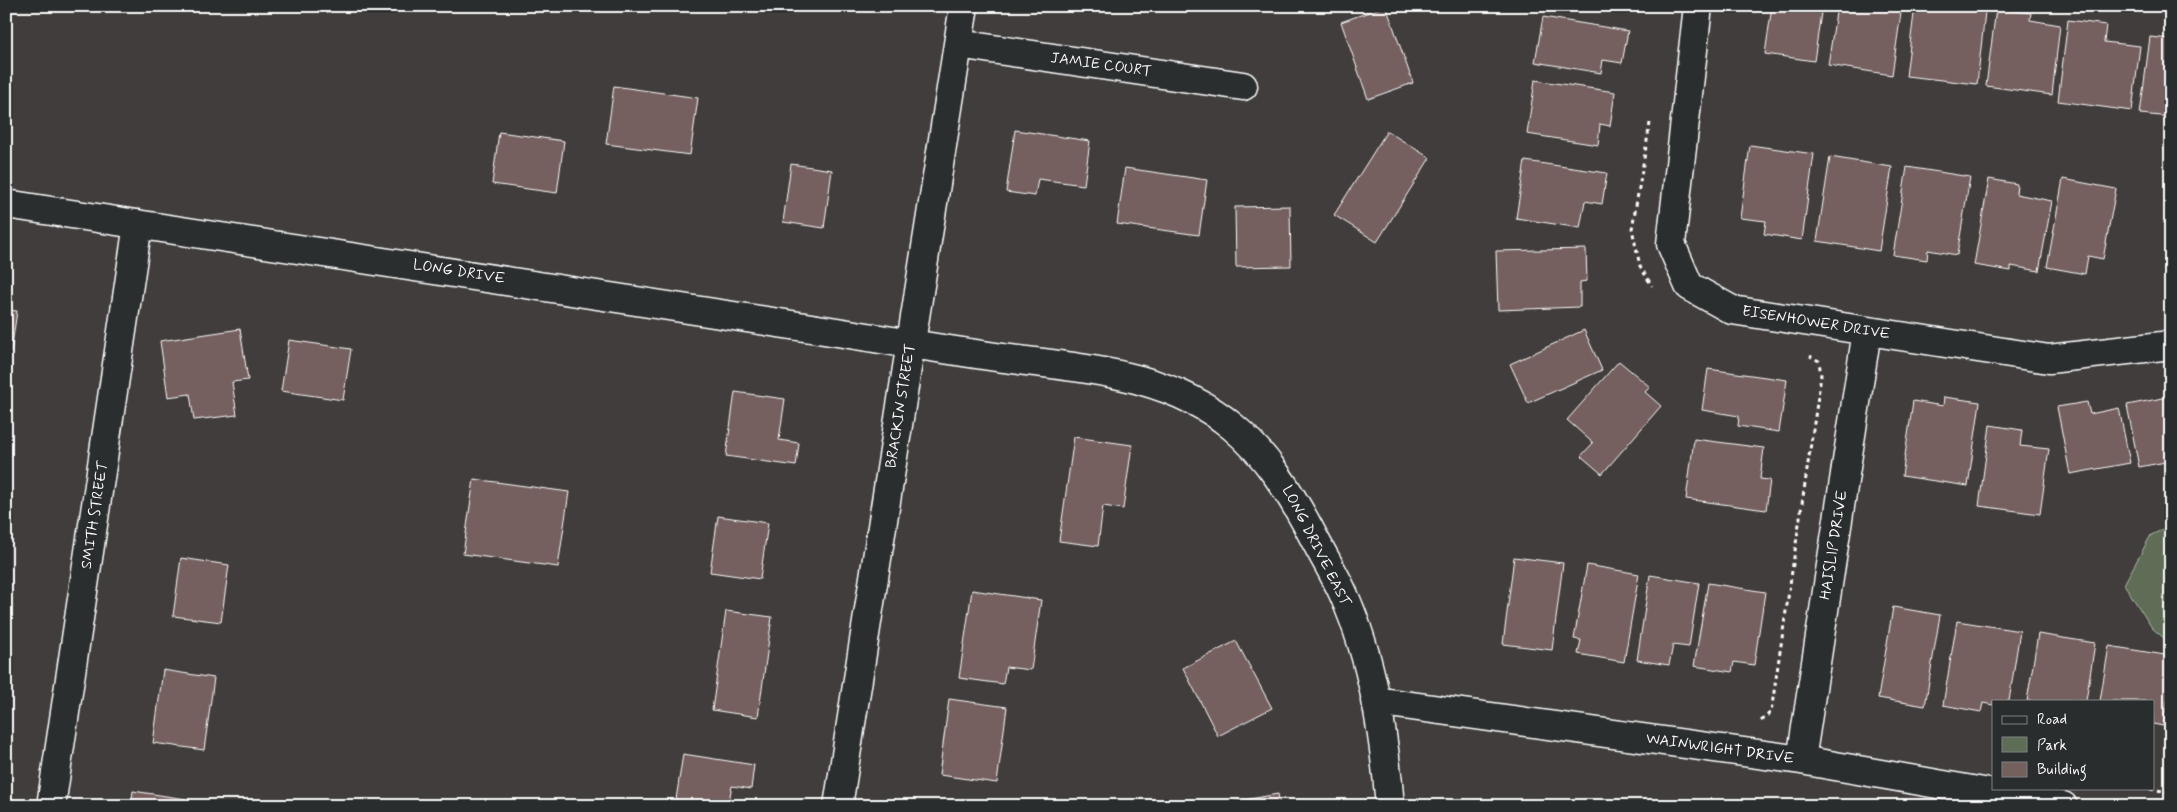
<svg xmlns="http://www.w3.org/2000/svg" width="2177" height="812" font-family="Mynerve,sans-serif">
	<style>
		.green { fill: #5e6d56; stroke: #aeb6aa }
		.building { fill: #74615e; stroke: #fff }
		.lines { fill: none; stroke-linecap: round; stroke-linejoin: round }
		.street-casing { stroke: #fff; stroke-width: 31 }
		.path { stroke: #fff; stroke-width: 3; stroke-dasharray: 4 4; stroke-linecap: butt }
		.street { stroke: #2a2d2e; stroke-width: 28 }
		.labels { text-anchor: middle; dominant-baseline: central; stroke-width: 5; stroke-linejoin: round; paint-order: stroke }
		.street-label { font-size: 15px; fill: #fff; stroke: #2a2d2e }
	</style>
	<rect width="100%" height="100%" fill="#403d3c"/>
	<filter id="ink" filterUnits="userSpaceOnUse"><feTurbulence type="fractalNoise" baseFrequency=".02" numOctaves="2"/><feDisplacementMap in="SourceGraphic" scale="10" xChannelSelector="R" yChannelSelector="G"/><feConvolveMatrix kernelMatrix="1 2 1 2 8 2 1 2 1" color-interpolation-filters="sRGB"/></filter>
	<g filter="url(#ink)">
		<path class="green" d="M2171 526V644L2152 628 2124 584 2151 535Z"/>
		<path class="building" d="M1386 6 1413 83 1368 99 1341 22Z
			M1772 6H1822L1814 61 1765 54Z
			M1837 6H1902L1892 75 1828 65Z
			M1915 6H1937L1985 12 1977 84 1906 76Z
			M1996 9 2031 13 2030 20 2060 25 2052 95 1986 86Z
			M1543 17 1628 31 1622 63 1603 60 1601 73 1535 62Z
			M2068 20 2106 25 2104 42 2140 46 2132 111 2058 101Z
			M2150 37 2171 39V117L2140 114Z
			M1535 80 1615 92 1610 126 1600 124 1598 145 1527 134Z
			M614 86 698 98 690 155 606 144Z
			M1015 130 1090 141 1084 185 1038 179 1035 196 1006 192Z
			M1387 131 1430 158 1377 242 1334 215Z
			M499 132 564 141 557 193 492 184Z
			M1750 145 1814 154 1802 240 1764 234 1766 221 1740 218Z
			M1830 157 1892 167 1879 251 1817 241Z
			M1525 161 1607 173 1602 204 1585 201 1580 228 1516 218Z
			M791 164 832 170 824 228 783 222Z
			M1907 167 1970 177 1957 255 1928 250 1927 260 1893 255Z
			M1125 168 1207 180 1199 235 1117 224Z
			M1989 179 2017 184 2016 194 2052 201 2039 271 2011 266V271L1974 265Z
			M2063 179 2116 189 2103 259 2088 256 2085 274 2047 267Z
			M1290 206 1291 266 1236 267 1235 207Z
			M1586 249 1587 281 1580 282V307L1498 310 1496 251Z
			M6 310 17 311 11 352H6Z
			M240 329 248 380 232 382 237 415 194 420 190 394 168 397 160 341Z
			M1584 330 1602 370 1528 403 1510 364Z
			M289 340 351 349 343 400 281 391Z
			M1619 361 1650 387 1645 392 1661 406 1602 474 1581 456 1593 443 1567 420Z
			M1708 369 1787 380 1779 432 1738 426 1739 416 1702 410Z
			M735 392 785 399 779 440 799 443 796 466 726 456Z
			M1944 397 1980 402 1968 486 1902 476 1913 401 1943 406Z
			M2168 397 2171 405V461L2139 467 2127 405Z
			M2087 402 2090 414 2119 408 2130 463 2070 474 2057 407Z
			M1990 425 2022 430 2020 446 2049 449 2040 514 1979 506Z
			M1074 437 1132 445 1123 509 1103 506 1098 546 1059 541Z
			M1694 439 1764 448 1760 479 1770 480 1766 510 1686 499Z
			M474 479 569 492 558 567 463 554Z
			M718 516 768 523 760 579 710 572Z
			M1514 557 1563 563 1552 650 1503 644Z
			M181 558 229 565 221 622 173 616Z
			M1587 565 1639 574 1624 662 1578 654 1581 640 1574 639Z
			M1650 575 1699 583 1689 647 1673 645 1669 665 1637 660Z
			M1708 583 1765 592 1754 665 1734 662 1732 672 1694 666Z
			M972 590 1041 600 1031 670 1006 667 1003 684 959 678Z
			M1893 607 1940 615 1925 706 1878 698Z
			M726 611 772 617 758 717 712 710Z
			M1957 621 2020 631 2009 701H1993V705L1983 703 1981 712 1943 705Z
			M2038 634 2095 643 2086 701H2027Z
			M1236 641 1272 708 1218 736 1183 668Z
			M2109 646 2171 656V675L2163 726 2153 724V701H2100Z
			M163 670 214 678 204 750 153 743Z
			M949 699 1007 707 997 783 939 775Z
			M683 754 754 765 751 789 732 786 728 806H675Z
			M133 791 186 799 185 806H131Z
			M1278 794 1280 806H1233V802Z"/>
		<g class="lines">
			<g class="street-casing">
				<path id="street" d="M1698 6 1671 244 1689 286 1732 310 2049 359 2171 345
					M958 44 1243 86
					M6 204C283 246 560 288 837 332 892 341 947 350 1003 358 1083 369 1168 372 1233 427 1267 455 1291 494 1312 534 1322 554 1334 573 1343 593 1373 660 1384 734 1390 806
					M1375 701 1801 760 2063 806
					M1801 760 1867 331
					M51 806 138 224
					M838 806 964 6"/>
			</g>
			<path class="path" d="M1650 123 1632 229 1640 266 1652 286
				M1761 721 1771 712 1821 376 1819 361 1810 356
				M2142 788 2171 792"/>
			<use href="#street" class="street"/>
		</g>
	</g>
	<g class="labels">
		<g class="street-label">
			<text transform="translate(1101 65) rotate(8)">JAMIE COURT</text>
			<text transform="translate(459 272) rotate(9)">LONG DRIVE</text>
			<text transform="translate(1816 323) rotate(9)">EISENHOWER DRIVE</text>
			<text transform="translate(901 406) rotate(-81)">BRACKIN STREET</text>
			<text transform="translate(95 515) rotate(-81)">SMITH STREET</text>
			<text transform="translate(1834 545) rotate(-81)">HAISLIP DRIVE</text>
			<text transform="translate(1316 546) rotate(63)">LONG DRIVE EAST</text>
			<text transform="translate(1720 749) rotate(8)">WAINWRIGHT DRIVE</text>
		</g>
	</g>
	<rect width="2177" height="812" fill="none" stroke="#2a2d2e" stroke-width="25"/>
	<rect x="12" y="12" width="2152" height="787" fill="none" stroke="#fff" stroke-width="2" filter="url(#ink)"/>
	<rect x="1992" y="700" width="162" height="90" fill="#2a2d2e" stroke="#7f8182"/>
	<rect x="2002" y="716" width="25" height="8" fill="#2a2d2e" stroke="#7f8182"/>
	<text x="2037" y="724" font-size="15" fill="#ffffff">Road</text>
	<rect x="2002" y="737" width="25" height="15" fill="#5e6d56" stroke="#7f8182"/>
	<text x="2037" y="750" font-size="15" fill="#ffffff">Park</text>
	<rect x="2002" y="762" width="25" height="15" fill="#74615e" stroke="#7f8182"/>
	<text x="2037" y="774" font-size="15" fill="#ffffff">Building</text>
</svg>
